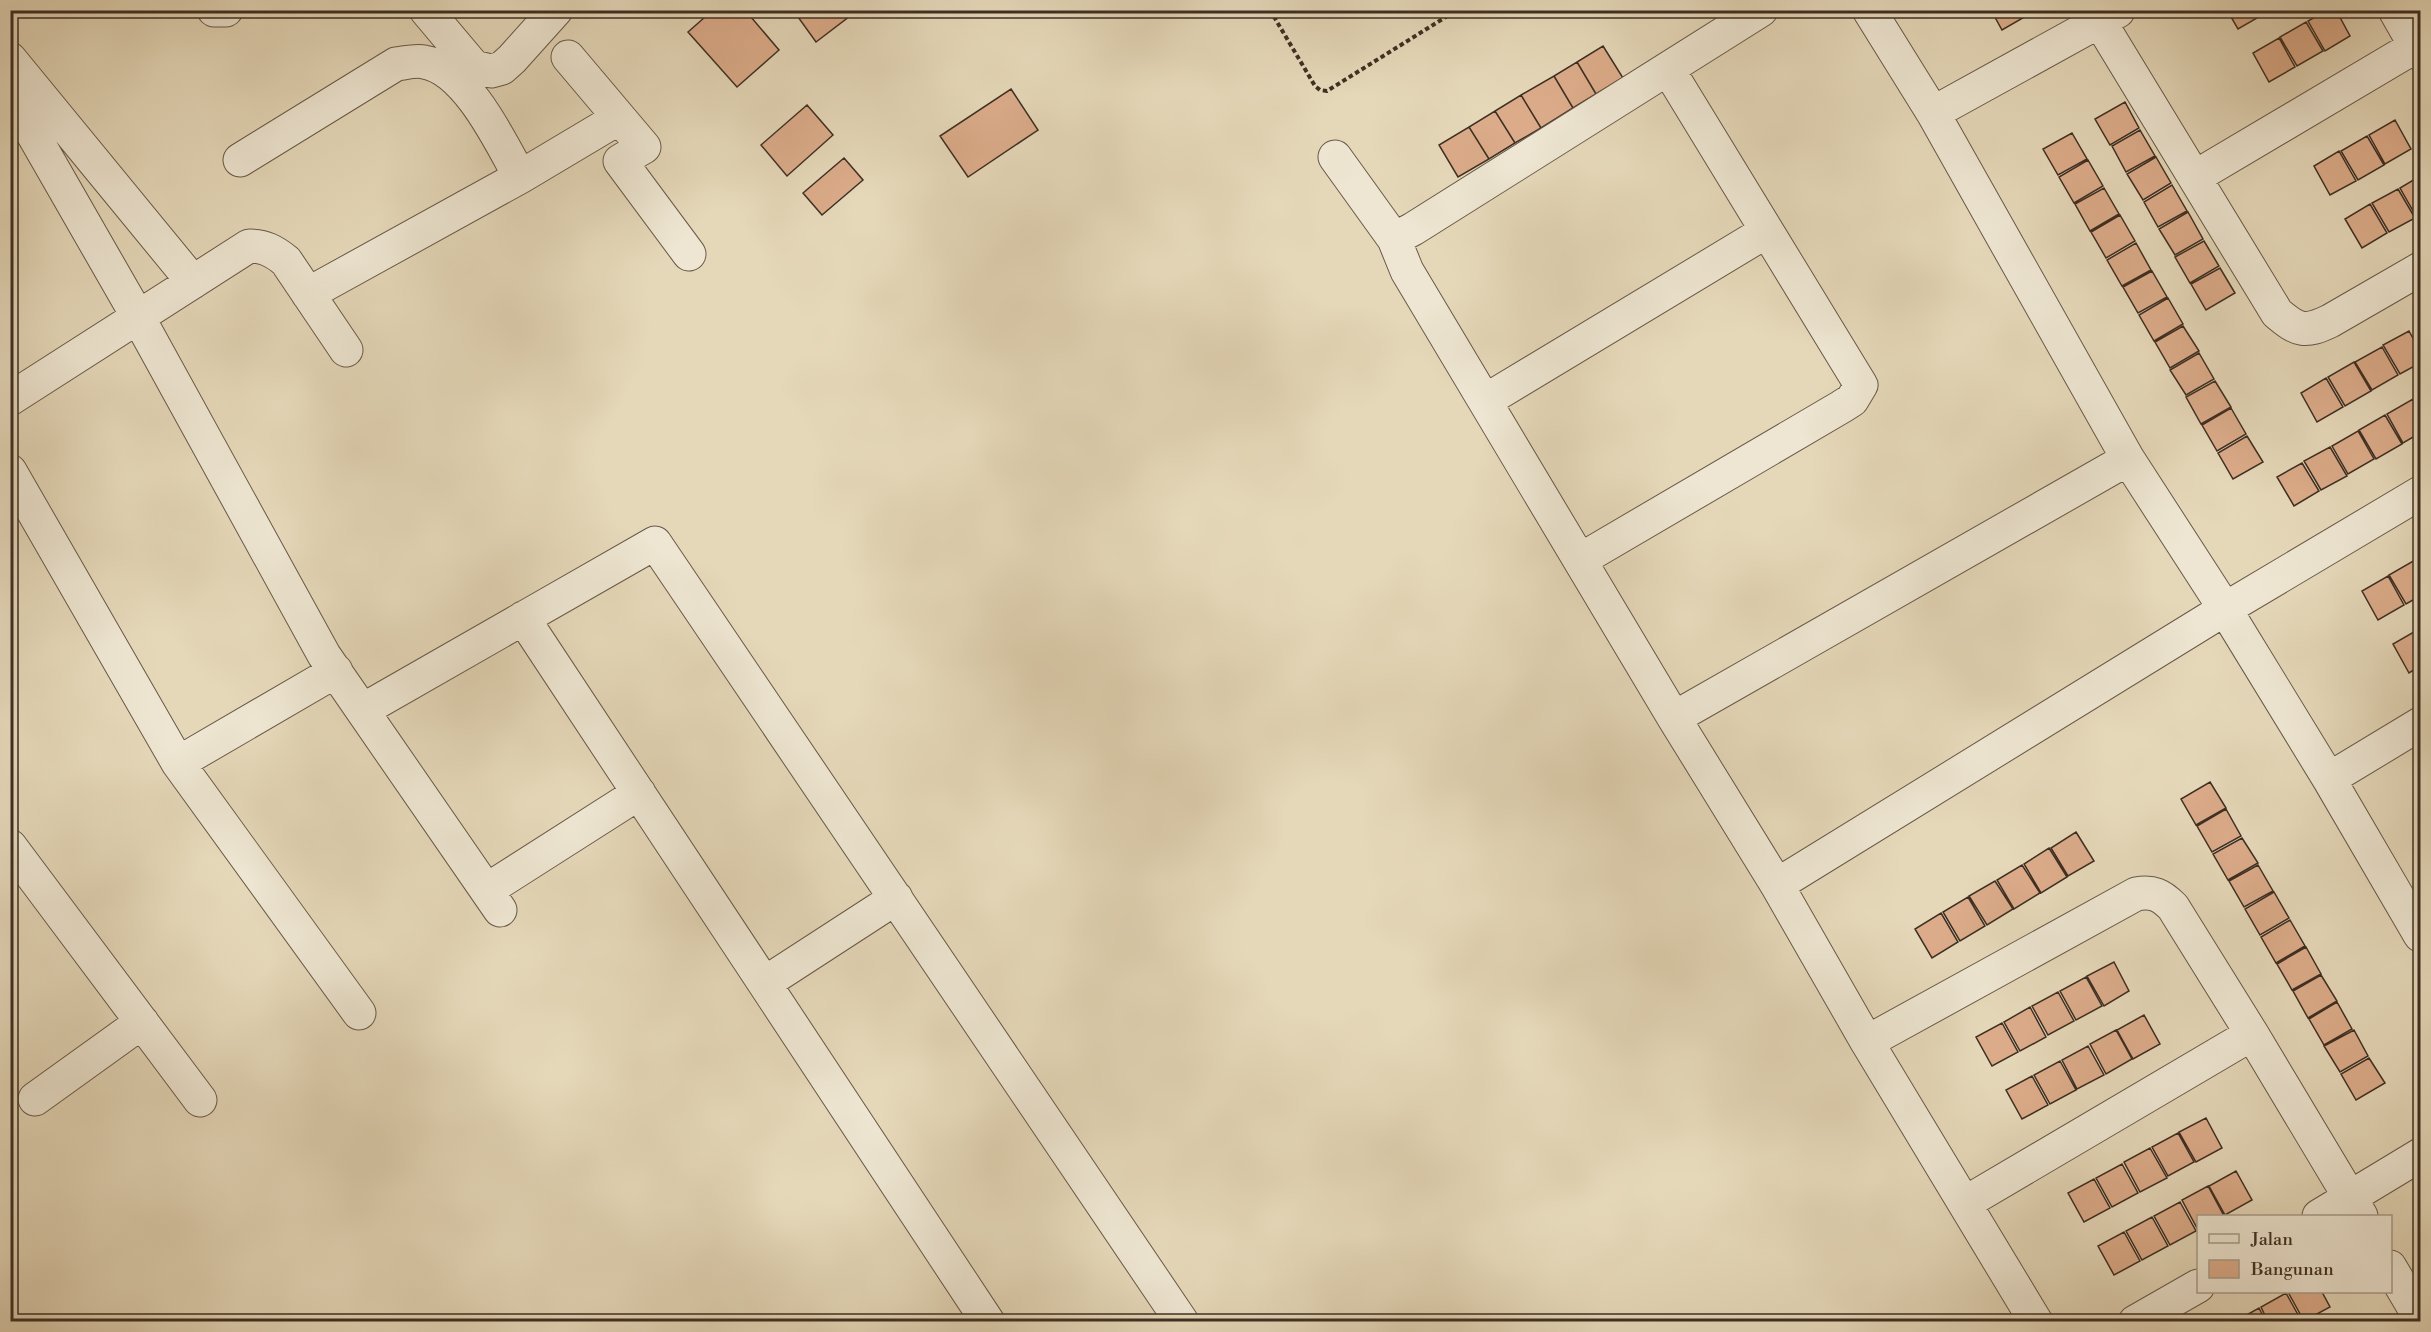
<svg xmlns="http://www.w3.org/2000/svg" width="2431" height="1332" font-family="'Libre Bodoni',serif">
	<style>
		.building { fill: #dcac8a; stroke: #3e2f23; stroke-width: 1.5 }
		.lines { fill: none; stroke-linecap: round; stroke-linejoin: round }
		.street-casing { stroke: #685948; stroke-width: 35 }
		.path { stroke: #3e2f23; stroke-width: 4; stroke-dasharray: 4.5 3; stroke-linecap: butt }
		.street { stroke: #eee6d2; stroke-width: 33 }
	</style>
	<rect width="100%" height="100%" fill="#e5d8b9"/>
	<filter id="stains"><feTurbulence type="fractalNoise" baseFrequency=".00333" numOctaves="4"/><feColorMatrix values="0 0 0 0 .2 0 0 0 0 .09 0 0 0 0 .02 0 0 0 .5 -.17"/></filter>
	<radialGradient id="worn" r=".72"><stop offset=".6" stop-color="#630" stop-opacity="0"/><stop offset="1" stop-color="#630" stop-opacity=".3"/></radialGradient>
	<path class="building" d="M713 10H745L779 50 737 87 688 32Z
		M793 10H846L850 16 816 42Z
		M1991 10H2025L2028 15 2002 30Z
		M2227 10H2262L2264 14 2238 29Z
		M2327 10H2336L2350 36 2325 51 2308 21Z
		M2306 22 2323 51 2297 66 2280 37Z
		M2279 38 2295 67 2269 82 2253 53Z
		M1603 46 1623 78 1596 94 1577 62Z
		M1577 62 1596 94 1573 108 1554 76Z
		M1554 76 1573 108 1541 128 1521 95Z
		M1011 89 1038 130 968 177 940 136Z
		M1521 95 1541 128 1515 143 1495 111Z
		M2125 102 2139 128 2110 145 2095 119Z
		M807 105 833 135 787 176 761 145Z
		M1495 111 1515 143 1489 159 1469 127Z
		M2395 120 2411 149 2385 164 2369 135Z
		M1469 127 1489 159 1458 177 1439 145Z
		M2140 130 2155 156 2126 172 2112 146Z
		M2072 133 2087 159 2058 175 2043 149Z
		M2367 136 2384 165 2358 180 2341 151Z
		M2339 151 2356 181 2330 195 2314 166Z
		M2156 157 2171 183 2143 200 2127 174Z
		M844 158 863 180 822 215 803 193Z
		M2088 160 2103 186 2074 203 2059 177Z
		M2420 176V214L2416 216 2400 188Z
		M2172 185 2187 211 2158 227 2144 202Z
		M2104 188 2119 214 2090 231 2075 204Z
		M2398 189 2415 218 2389 232 2372 203Z
		M2370 204 2387 233 2362 248 2345 219Z
		M2188 212 2203 239 2175 255 2159 229Z
		M2120 215 2135 241 2106 258 2091 232Z
		M2204 241 2219 266 2190 283 2175 257Z
		M2136 243 2151 270 2122 286 2107 260Z
		M2220 268 2235 293 2206 310 2191 284Z
		M2152 271 2167 297 2138 313 2123 287Z
		M2168 298 2183 324 2154 341 2139 315Z
		M2183 326 2199 351 2170 368 2155 342Z
		M2409 331 2420 351V363L2400 374 2383 345Z
		M2382 347 2398 375 2372 390 2355 362Z
		M2199 353 2214 379 2186 395 2170 370Z
		M2354 362 2371 391 2345 406 2328 377Z
		M2326 378 2343 407 2317 422 2301 393Z
		M2215 381 2231 407 2201 424 2186 397Z
		M2420 394V409L2414 398Z
		M2413 399 2420 413V433L2403 443 2387 414Z
		M2231 408 2246 434 2217 451 2202 425Z
		M2385 415 2402 444 2376 459 2359 430Z
		M2358 431 2374 459 2348 474 2332 446Z
		M2247 436 2263 462 2233 479 2218 453Z
		M2330 447 2347 476 2321 490 2304 461Z
		M2302 463 2319 491 2294 506 2277 477Z
		M2415 560 2420 570V596L2406 604 2389 575Z
		M2388 576 2404 605 2378 620 2362 591Z
		M2419 629 2420 666 2409 673 2393 644Z
		M2210 782 2226 808 2196 825 2181 799Z
		M2226 809 2241 836 2212 852 2197 826Z
		M2076 832 2094 861 2068 876 2051 848Z
		M2242 838 2258 863 2228 880 2213 854Z
		M2049 848 2067 877 2041 893 2024 864Z
		M2022 865 2040 893 2014 909 1997 880Z
		M2258 865 2273 891 2244 907 2229 881Z
		M1995 881 2013 909 1987 925 1969 896Z
		M2274 892 2289 918 2260 935 2245 909Z
		M1968 897 1985 926 1960 941 1943 912Z
		M1941 913 1958 942 1932 958 1915 929Z
		M2290 920 2305 946 2276 963 2261 937Z
		M2306 947 2321 974 2292 990 2277 964Z
		M2114 962 2129 991 2104 1006 2087 976Z
		M2321 975 2337 1001 2308 1018 2293 991Z
		M2086 977 2102 1006 2076 1020 2060 991Z
		M2058 992 2074 1021 2048 1035 2032 1006Z
		M2337 1002 2352 1029 2324 1045 2309 1019Z
		M2030 1007 2046 1037 2020 1051 2004 1022Z
		M2144 1015 2160 1044 2133 1059 2117 1030Z
		M2002 1023 2018 1052 1992 1066 1976 1037Z
		M2116 1030 2132 1059 2106 1074 2090 1044Z
		M2354 1030 2368 1056 2340 1072 2324 1046Z
		M2088 1046 2104 1075 2077 1089 2062 1060Z
		M2369 1058 2385 1083 2356 1100 2341 1074Z
		M2060 1061 2076 1090 2050 1104 2034 1075Z
		M2032 1076 2048 1105 2022 1119 2006 1090Z
		M2206 1118 2222 1148 2196 1162 2179 1132Z
		M2178 1133 2194 1162 2168 1176 2152 1147Z
		M2150 1148 2167 1178 2140 1192 2124 1162Z
		M2122 1164 2138 1193 2112 1207 2096 1178Z
		M2236 1171 2252 1200 2225 1215 2209 1186Z
		M2094 1179 2110 1208 2084 1222 2068 1193Z
		M2208 1186 2224 1216H2198V1230L2182 1200Z
		M2180 1202 2196 1231 2170 1245 2154 1216Z
		M2152 1217 2168 1246 2142 1260 2126 1231Z
		M2124 1232 2140 1261 2114 1275 2098 1246Z
		M2288 1292H2322L2330 1307 2304 1321Z
		M2286 1293 2302 1322H2268L2261 1307Z
		M2259 1308 2266 1322H2234Z"/>
	<g class="lines">
		<g class="street-casing">
			<path id="street" d="M214 10H226
				M426 10 474 67 491 71 502 68 512 59 556 10
				M1761 10 1413 229 1394 239 1407 271 1674 718 1777 885 1867 1042 2036 1322
				M1869 10 1933 113 2128 459 2225 609 2329 779 2420 935
				M2395 10 2420 54
				M2100 22 2277 313C2298 331 2305 333 2330 321L2420 269
				M568 57 644 147 620 161 689 254
				M10 59 193 282
				M10 94 138 317 324 655 500 910
				M1933 113 2118 11
				M1335 157 1394 239
				M240 160 396 64C405 63 416 60 424 62 467 69 501 143 520 177
				M2195 177 2416 46
				M308 294 520 177 619 118
				M10 399 249 246C264 246 274 251 286 261L346 350
				M1485 401 1767 231
				M10 471 178 763 359 1013
				M1580 560 1841 407 1852 400 1861 385 1668 69
				M523 618 988 1322
				M363 710 655 543 1182 1322
				M1674 718 2128 459
				M178 763 336 671
				M2329 779 2420 724
				M10 846 200 1100
				M1777 885 2225 609 2420 493
				M487 890 639 793
				M765 983 896 898
				M1867 1042 2136 894C2153 891 2161 895 2173 907L2252 1034 2361 1216
				M35 1099 142 1022
				M1965 1203 2252 1034
				M2319 1216 2420 1155
				M2390 1267 2420 1318
				M2135 1322 2198 1286"/>
		</g>
		<path class="path" d="M1270 10 1315 86 1320 90 1327 91 1457 10"/>
		<use href="#street" class="street"/>
	</g>
	<rect width="2431" height="1332" fill="none" stroke="#e5d8b9" stroke-width="36"/>
	<rect x="12" y="12" width="2407" height="1308" fill="none" stroke="#3e2f23" stroke-width="3"/>
	<rect x="18" y="18" width="2395" height="1296" fill="none" stroke="#3e2f23" stroke-width="1.5"/>
	<rect x="2197" y="1215" width="195" height="78" fill="#eee6d2" stroke="#a89d8c" stroke-width="1.5"/>
	<rect x="2209" y="1234" width="30" height="9" fill="#eee6d2" stroke="#a89d8c" stroke-width="1.5"/>
	<text x="2251" y="1245" font-size="18" fill="#3e2f23">Jalan</text>
	<rect x="2209" y="1260" width="30" height="18" fill="#dcac8a" stroke="#a89d8c" stroke-width="1.5"/>
	<text x="2251" y="1275" font-size="18" fill="#3e2f23">Bangunan</text>
	<rect width="100%" height="100%" filter="url(#stains)"/>
	<rect width="100%" height="100%" fill="url(#worn)"/>
</svg>
